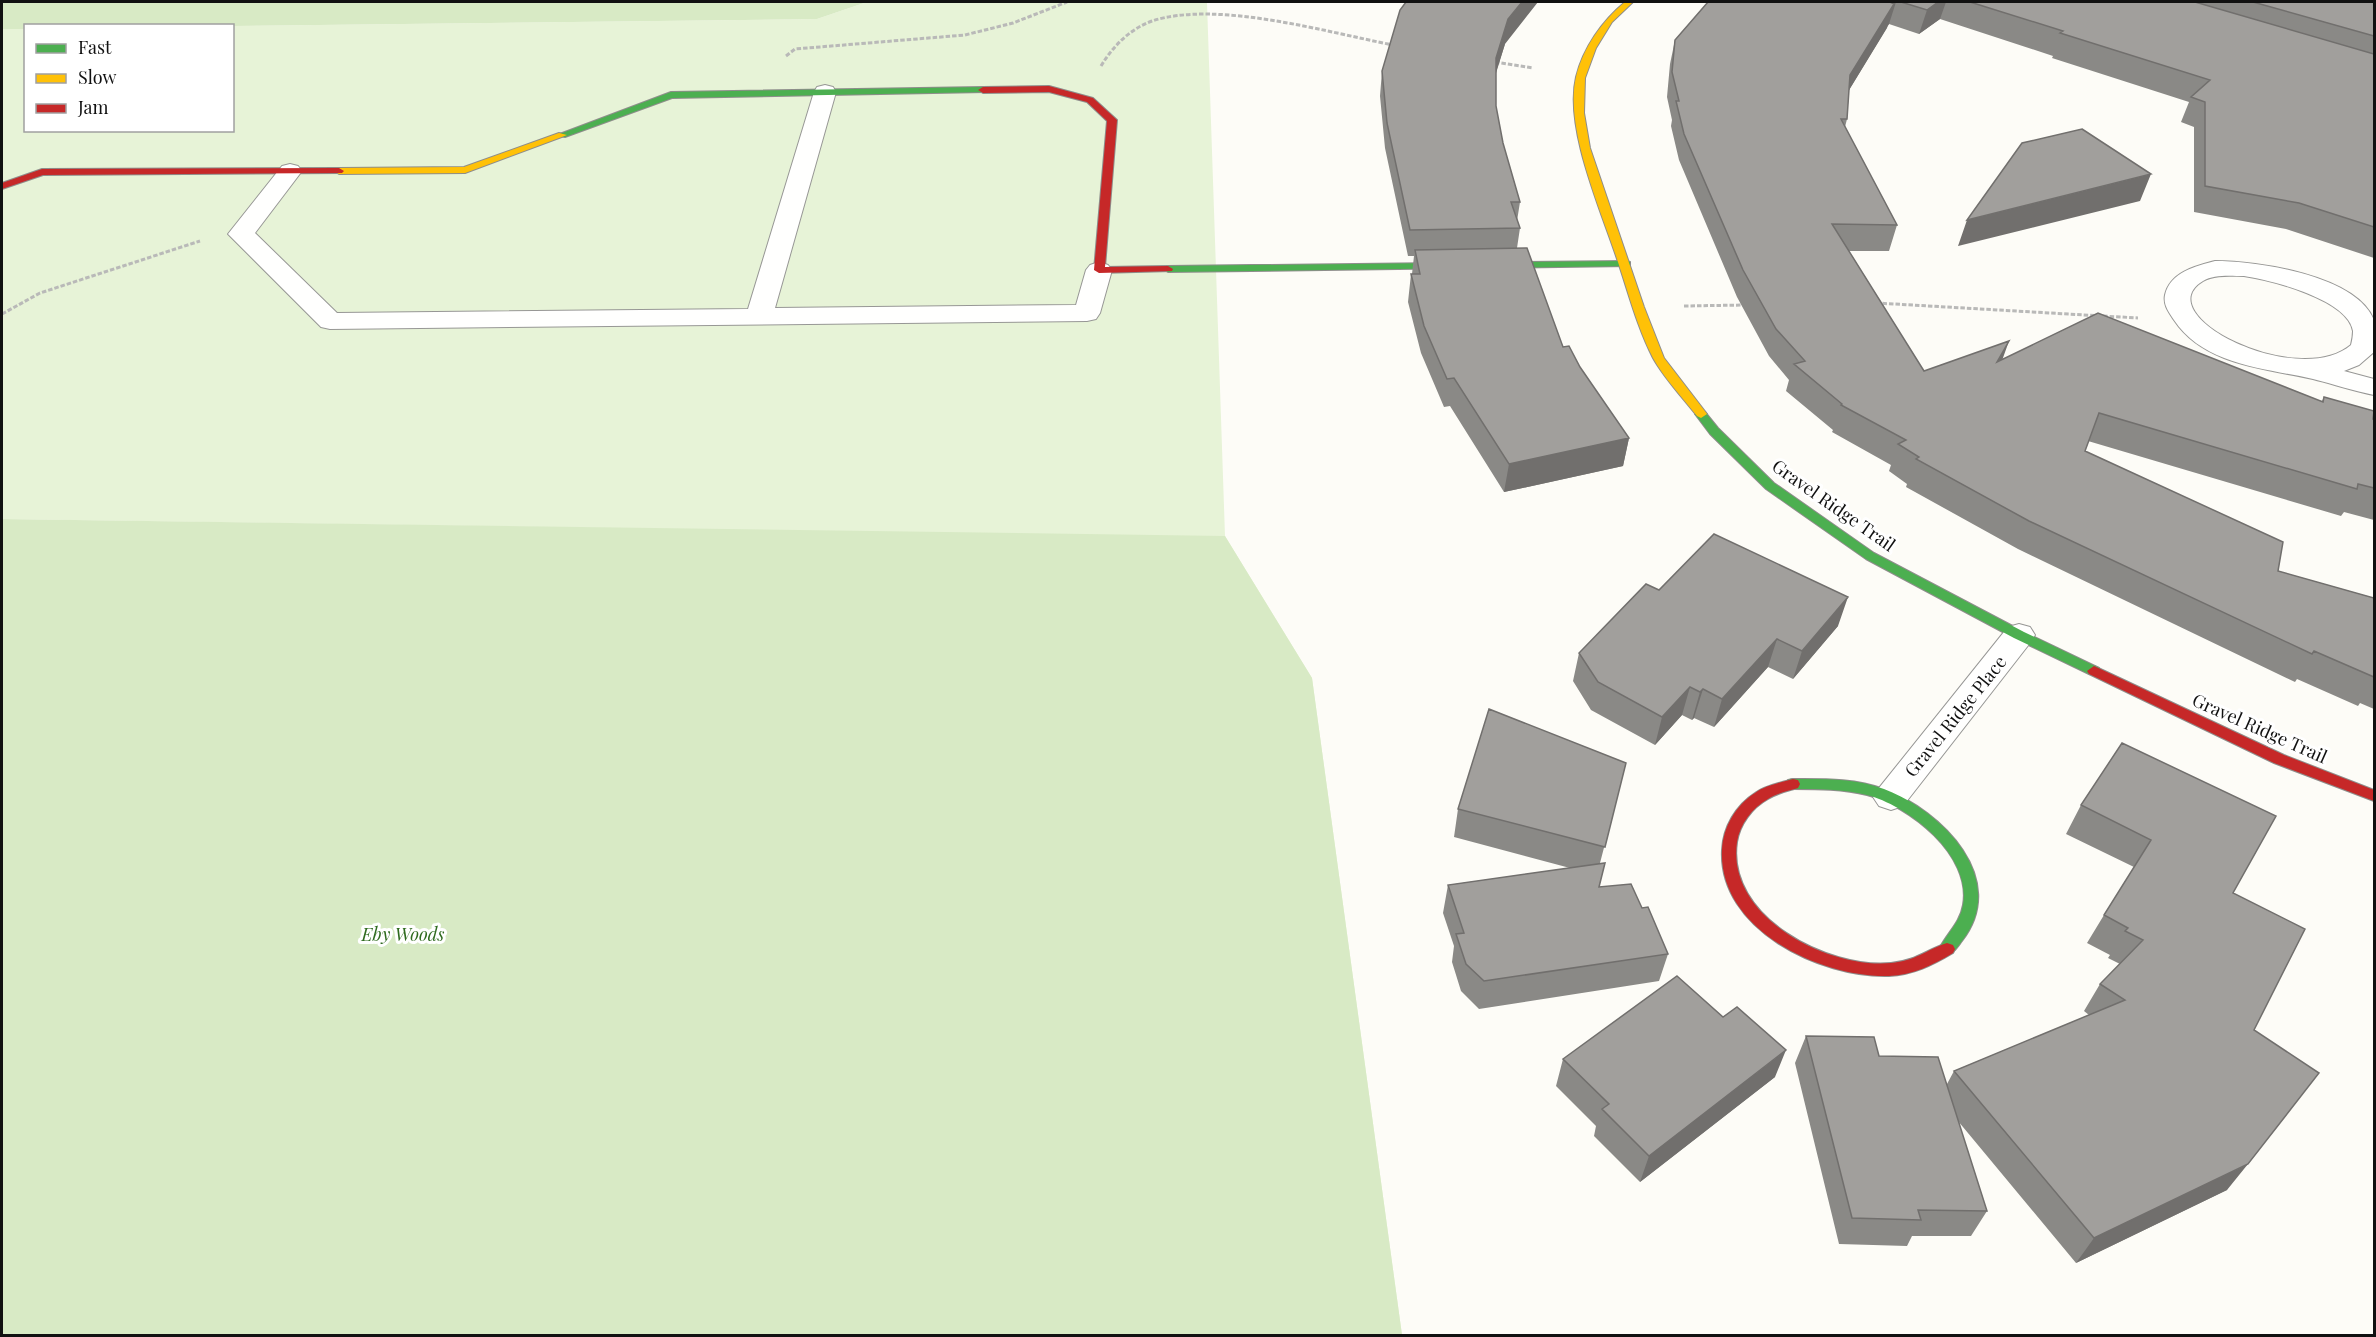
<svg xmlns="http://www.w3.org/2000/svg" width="2376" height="1337" font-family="'Playfair Display',serif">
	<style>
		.green { fill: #e7f3d7 }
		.forest { fill: #d8eac5 }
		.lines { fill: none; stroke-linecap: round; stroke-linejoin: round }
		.street-casing { stroke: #979795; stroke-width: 2 }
		.fast-casing { stroke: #8e8d8b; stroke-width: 2 }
		.slow-casing { stroke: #8e8d8b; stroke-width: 2 }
		.jam-casing { stroke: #8e8d8b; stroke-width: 2 }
		.path { stroke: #b9b9b8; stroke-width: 3; stroke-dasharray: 4.5 2; stroke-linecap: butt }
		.street { fill: #fffffe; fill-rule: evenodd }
		.fast { fill: #4caf50; fill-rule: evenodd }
		.slow { fill: #ffc107; fill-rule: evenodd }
		.jam { fill: #c62828; fill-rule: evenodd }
		.wall { fill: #8a8986 }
		.shaded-wall { fill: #716f6d }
		.building { fill: #a19f9c; stroke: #716f6d; stroke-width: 1.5 }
		.labels { text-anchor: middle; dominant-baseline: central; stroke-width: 6; stroke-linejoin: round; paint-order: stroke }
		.street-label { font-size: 18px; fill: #111; stroke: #fff }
		.park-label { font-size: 18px; font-style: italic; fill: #2f6b1f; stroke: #fff }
	</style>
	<rect width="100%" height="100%" fill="#fdfcf7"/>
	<path class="green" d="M867 2H1210L1207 3 1225 536 1312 678 1402 1335H2L1138 536 2 519V29H25L26 130H232L233 26 817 19Z"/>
	<path class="forest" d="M2 2H867L817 19 233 26H26L25 29H2Z
		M2 519 1225 536 1312 678 1402 1335H2Z"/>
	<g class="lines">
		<g class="street-casing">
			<path id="street" d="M825 85 833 87 836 92 775 308 1076 305 1086 270 1090 265 1099 262 1108 265 1112 270 1100 313 1096 319 1087 321 330 329 321 327 228 234 282 166 290 164 298 166 302 171 255 233 337 313 748 309 814 92 817 87Z
				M2215 261C2257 261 2356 275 2374 320 2376 329 2374 343 2374 352L2359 365 2344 371 2374 379V395C2354 391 2333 384 2313 379 2264 368 2204 365 2174 320 2169 312 2163 305 2165 295 2170 272 2196 266 2215 261ZM2244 276C2270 280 2348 299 2353 331 2353 336 2352 341 2351 345 2298 390 2146 315 2203 281 2214 274 2231 276 2244 276Z
				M2019 624 2030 627 2035 635 2030 643 1903 806 1891 810 1879 806 1873 797 1879 788 2008 627Z"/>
		</g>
		<g class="fast-casing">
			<path id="fast" d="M983 87 986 88V92L672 98 565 137 557 135 671 92Z
				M1626 261 1630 262V266L1168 272 1163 269 1168 266Z
				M1701 410 1705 412 1718 428 1774 483 1874 553 2024 632 2099 668 2101 671 2099 674H2089L2014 638 1866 559 1766 489 1710 434 1695 414Z
				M1793 779C1824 779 1855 778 1884 789 1942 811 2010 879 1962 941 1956 949 1952 957 1941 953L1939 949C1947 933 1960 923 1963 905 1972 855 1909 806 1867 795 1843 789 1818 789 1793 789L1788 788 1786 784 1788 780Z"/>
		</g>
		<g class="slow-casing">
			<path id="slow" d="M1625 2H1633L1612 22 1596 48 1585 78 1584 113 1590 148 1644 307 1664 358 1707 414 1701 418 1697 416C1683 398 1664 378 1653 358 1637 327 1628 291 1617 259 1601 210 1564 128 1576 77 1583 48 1602 21 1625 2Z
				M559 133 567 135 465 173 339 174 334 171 339 168 464 167Z"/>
		</g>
		<g class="jam-casing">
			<path id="jam" d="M1049 86 1093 98 1117 120 1105 267 1168 266 1173 269 1172 271 1099 273 1094 270 1107 121 1087 102 1049 92 983 93 978 90 983 87Z
				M339 168 344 171 342 173 43 175 2 189V183L42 169Z
				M2094 666 2284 755 2374 790V801L2274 763 2089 674 2087 671Z
				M1793 779 1798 780 1800 784 1798 788C1788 791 1777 793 1768 799 1752 808 1740 824 1737 842 1726 917 1828 969 1891 963 1915 961 1926 950 1947 943L1953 945 1955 949 1953 953C1933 965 1913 975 1889 976 1820 978 1718 929 1722 850 1723 827 1736 805 1755 793 1766 785 1780 783 1793 779Z"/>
		</g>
		<path class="path" d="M786 56 795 49 965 35 1013 23 1067 2
			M1495 62 1533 68
			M1101 66C1113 46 1130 29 1152 21 1217 0 1326 32 1393 45
			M1876 303 2138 318
			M1684 306 1746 305
			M2 314 40 293 200 241"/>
		<use href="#street" class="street"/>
		<use href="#fast" class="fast"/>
		<use href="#slow" class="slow"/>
		<use href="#jam" class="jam"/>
	</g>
	<path class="wall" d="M1708 2H2374V258L2286 229 2194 212V127L2181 122 2189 102 2052 58 2053 56 1940 19 1919 34 1889 24 1849 90 1847 119 1845 127 1897 225 1889 251H1849L1924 371 2002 360 2322 401 2324 397 2374 419V520L2344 512 2341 516 2088 441 2085 451 2278 571 2374 598V709L2360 703 2358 706 2297 679 2295 682 2018 549 1906 487 1907 484 1889 471 1891 465 1832 432 1833 430 1786 391 1789 380 1769 356 1737 297 1679 160 1671 126 1672 120 1667 97 1670 64 1675 40Z
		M1505 44 1496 72V106L1503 143 1520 202 1517 221 1520 228 1517 248 1563 347 1580 367 1629 438 1623 466 1504 492 1450 406 1444 407 1421 353 1408 302 1411 274H1412L1414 256H1408L1385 148 1380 96 1382 71Z
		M1659 590 1838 626 1793 679 1768 667 1714 727 1694 718 1692 720 1682 715 1655 745 1591 710 1573 681 1579 653Z
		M2122 743 2233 893 2254 1030 2227 1190 2076 1263 1958 1121 1987 1211 1971 1236H1912L1907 1246 1839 1244 1795 1063 1806 1036 1879 1056 1947 1084 1954 1071 2089 1015 2084 1011 2100 984 2120 964 2108 958 2110 955 2087 943 2104 915 2134 867 2066 834 2081 805Z
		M1626 763 1600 863 1599 887 1642 908 1668 954 1659 981 1479 1009 1461 991 1452 962 1454 946 1443 913 1448 885 1570 868 1454 837 1458 809Z
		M1563 1059 1775 1077 1640 1182 1594 1136 1596 1126 1556 1086Z"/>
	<path class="shaded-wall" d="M1522 2H1538L1505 44 1493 83 1496 58 1508 19Z
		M1896 2 1889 24 1887 27 1894 3Z
		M1938 2H1946L1940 19 1919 34 1927 10Z
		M1894 4 1887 28 1843 100 1850 75Z
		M2151 174 2140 201 1958 246 1967 220Z
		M2009 341 1999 369 1997 362Z
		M1629 438 1623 466 1504 492 1509 464Z
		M1848 597 1838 626 1793 679 1802 651Z
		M1777 639 1768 667 1714 727 1722 699Z
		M1690 687 1682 715 1655 745 1662 717Z
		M1703 689 1694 718 1692 720 1700 692Z
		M1786 1050 1775 1077 1640 1182 1649 1156Z
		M2248 1164 2227 1190 2076 1263 2094 1238Z"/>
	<path class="building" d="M1406 2H1522L1508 19 1496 58V106L1503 143 1520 202H1511L1520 228 1410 230 1387 123 1382 71 1400 10Z
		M1708 2H1890L1894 4 1850 75 1847 119H1841L1897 225 1832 224 1924 371 2009 341 1997 362 2098 313 2323 402 2324 397 2374 411 2373 419H2374V488L2358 484 2357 489 2099 413 2085 451 2283 542 2278 571 2374 598V677L2314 651 2312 654 2029 521 1916 459 1919 457 1898 444 1906 440 1841 405 1842 404 1794 364 1805 361 1776 329 1743 270 1684 134 1676 101H1679L1672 72 1675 40Z
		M1901 2H1938L1927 10Z
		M1970 2H2195L2374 54V227L2299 203 2205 186V102L2191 97 2210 80 2060 33 2063 31Z
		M2253 2H2374V36Z
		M2082 129 2151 174 1967 220 2022 143Z
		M1527 248 1563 347 1569 346 1580 367 1629 438 1509 464 1454 378 1447 379 1424 326 1411 274H1420L1415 250Z
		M1714 534 1848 597 1802 651 1777 639 1722 699 1703 689 1700 692 1690 687 1662 717 1598 682 1579 653 1646 584 1659 590Z
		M1489 709 1626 763 1605 847 1458 809Z
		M2122 743 2276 816 2233 893 2305 929 2254 1030 2319 1073 2248 1164 2094 1238 1954 1071 2125 1000 2100 984 2143 940 2125 931 2128 928 2104 915 2151 840 2081 805Z
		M1605 863 1599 887 1631 884 1642 908 1648 907 1668 954 1484 981 1466 964 1456 934 1464 933 1448 885Z
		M1677 976 1723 1017 1737 1007 1786 1050 1649 1156 1602 1109 1609 1104 1563 1059Z
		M1806 1036 1874 1037 1879 1056 1938 1057 1987 1211 1918 1210 1921 1220 1852 1218Z"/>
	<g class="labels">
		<g class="street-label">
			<text transform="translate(1834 505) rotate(35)">Gravel Ridge Trail</text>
			<text transform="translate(1955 716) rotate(-51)">Gravel Ridge Place</text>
			<text transform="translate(2260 728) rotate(24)">Gravel Ridge Trail</text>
		</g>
		<g class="park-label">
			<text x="403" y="934">Eby Woods</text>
		</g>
	</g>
	<rect width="2376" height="1337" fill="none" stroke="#111111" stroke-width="6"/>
	<rect x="24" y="24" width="210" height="108" fill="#ffffff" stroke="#a0a0a0" stroke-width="1.5"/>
	<rect x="36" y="44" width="30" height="9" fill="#4caf50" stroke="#a0a0a0" stroke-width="1.5"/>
	<text x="78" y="54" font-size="18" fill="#111111">Fast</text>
	<rect x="36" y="74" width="30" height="9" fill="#ffc107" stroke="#a0a0a0" stroke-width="1.5"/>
	<text x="78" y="84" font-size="18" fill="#111111">Slow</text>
	<rect x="36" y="104" width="30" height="9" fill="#c62828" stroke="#a0a0a0" stroke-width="1.5"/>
	<text x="78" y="114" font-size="18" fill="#111111">Jam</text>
</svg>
